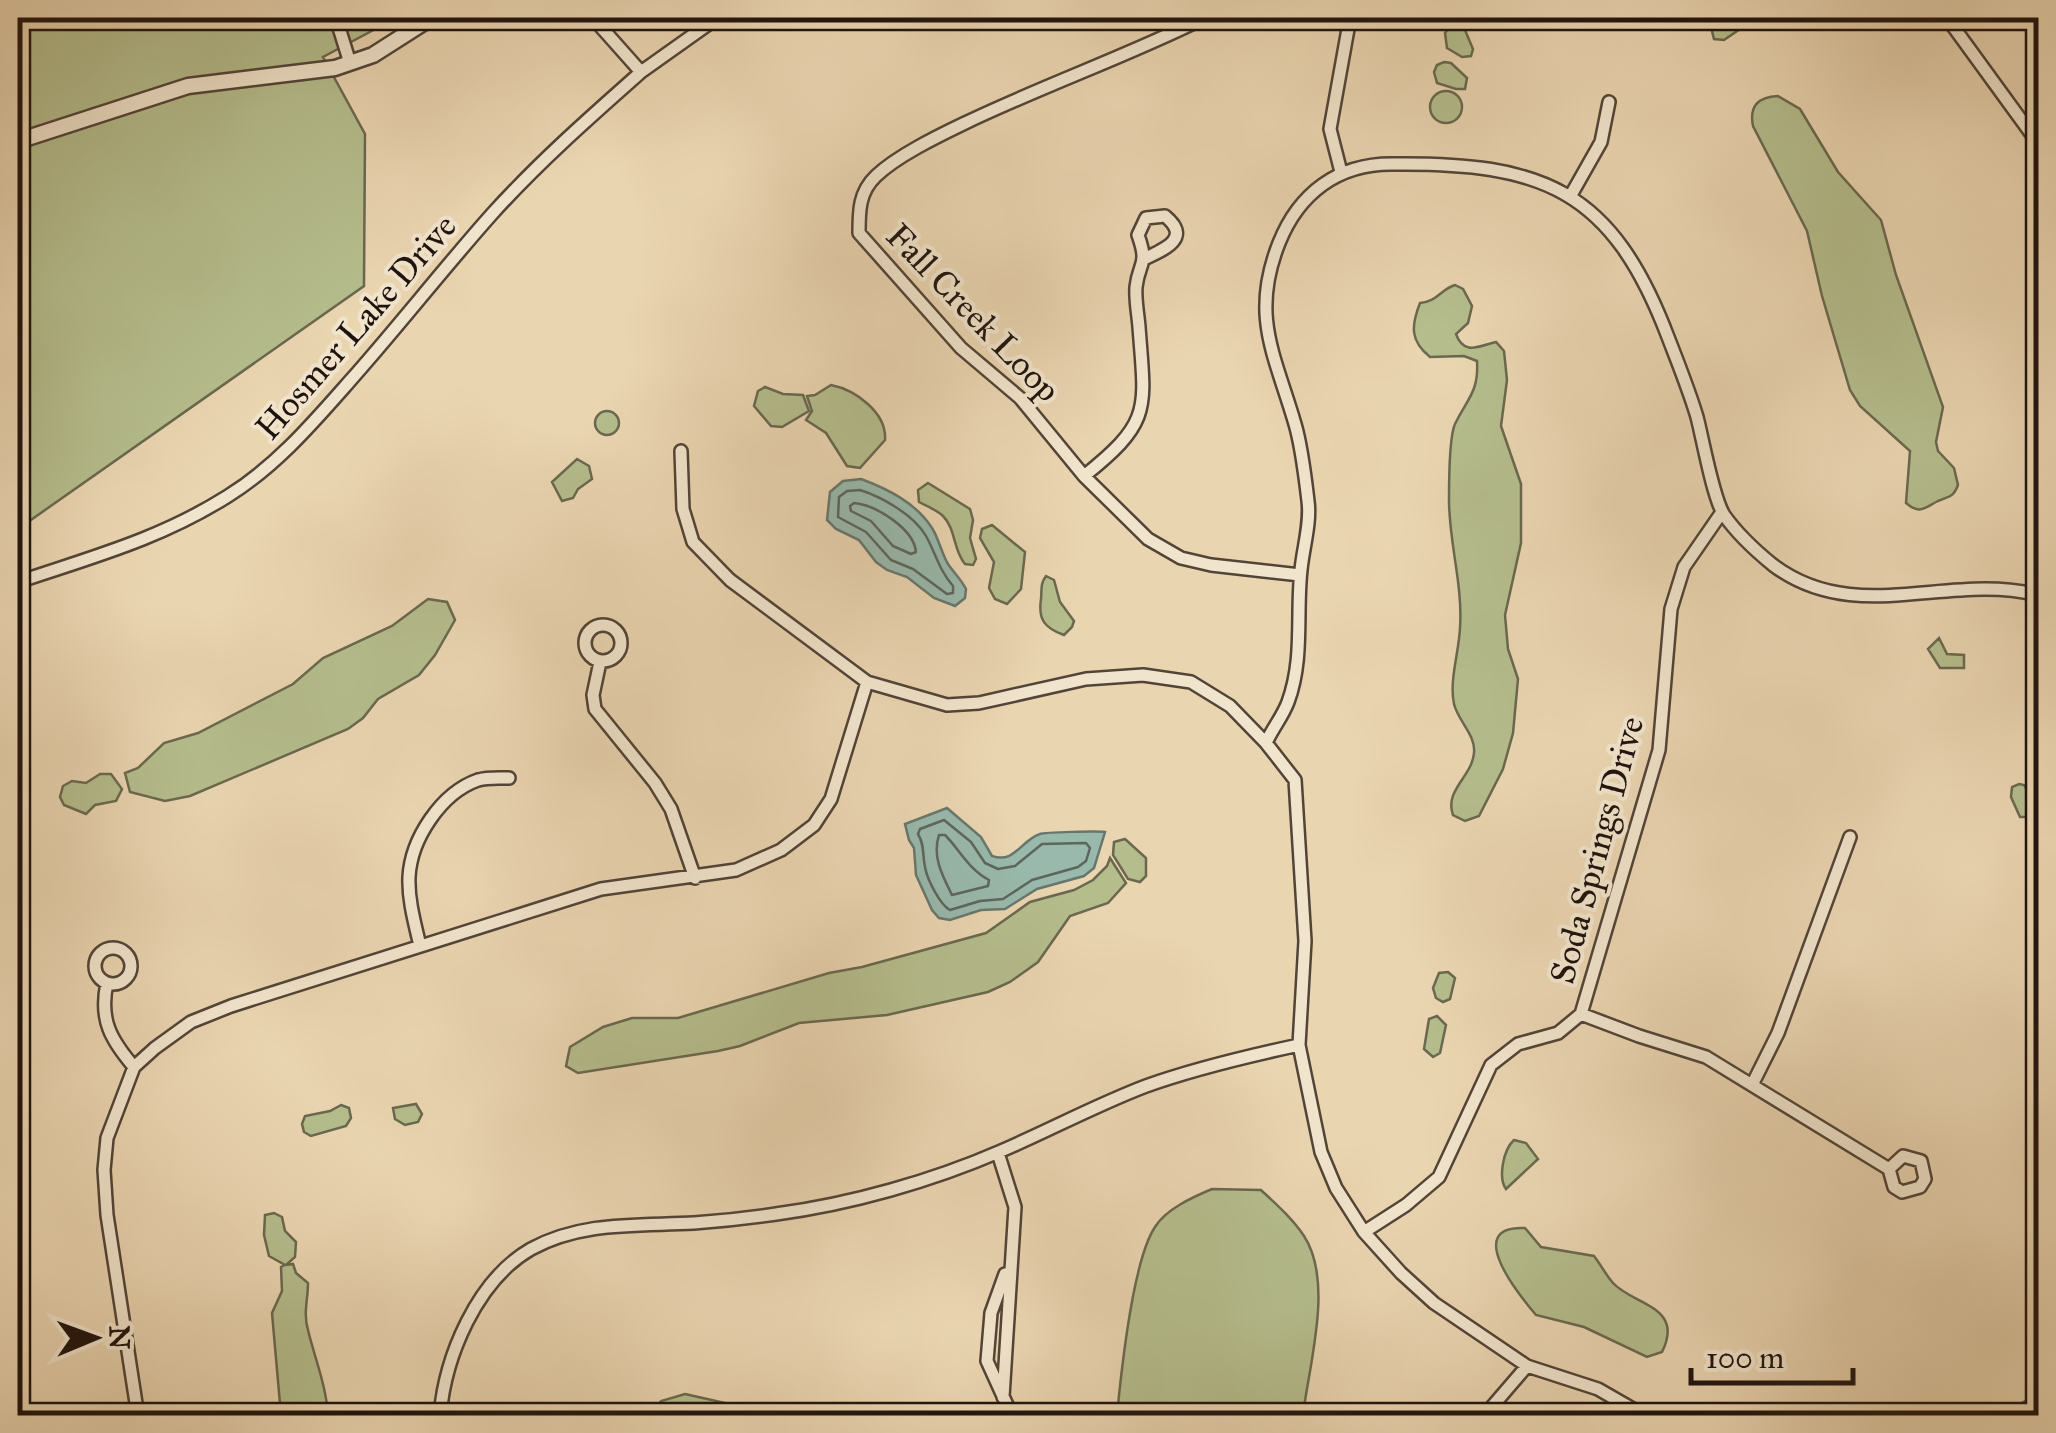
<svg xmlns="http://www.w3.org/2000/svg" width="2056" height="1433" font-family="'IM FELL Great Primer',serif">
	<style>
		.green { fill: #b5bd8d; stroke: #6a684e; stroke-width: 2.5 }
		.water { fill: #98b9ac; stroke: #68776d; stroke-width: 2.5 }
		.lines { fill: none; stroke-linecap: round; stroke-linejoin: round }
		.shore { stroke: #5c665d; stroke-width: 2.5 }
		.minor-casing { stroke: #524437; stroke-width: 16 }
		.tertiary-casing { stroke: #524437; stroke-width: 19 }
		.minor { stroke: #f1e4cc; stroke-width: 11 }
		.tertiary { stroke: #f1e4cc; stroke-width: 14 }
		.labels { text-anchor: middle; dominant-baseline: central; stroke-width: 8; stroke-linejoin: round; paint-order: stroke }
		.street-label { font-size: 35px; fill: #1f130e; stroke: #f1e4cc }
	</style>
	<rect width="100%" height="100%" fill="#ead5b1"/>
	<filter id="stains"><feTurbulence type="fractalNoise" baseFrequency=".002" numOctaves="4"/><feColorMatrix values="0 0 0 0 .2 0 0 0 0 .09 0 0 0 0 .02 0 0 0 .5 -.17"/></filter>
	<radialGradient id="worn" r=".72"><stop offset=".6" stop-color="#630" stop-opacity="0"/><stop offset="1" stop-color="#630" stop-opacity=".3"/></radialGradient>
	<path class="green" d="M18 18H396L323 57 365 134 364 286 18 529Z
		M1719 18H1740V29L1724 40 1714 39 1711 27Z
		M1450 26 1458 25 1465 30 1473 49 1471 56 1462 57 1447 48 1445 33Z
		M1444 62 1451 63 1467 78 1465 89H1456L1437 83 1434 72 1437 65Z
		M1430 107a16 16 0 1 1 32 0a16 16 0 1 1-32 0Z
		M1778 96 1800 109 1838 172 1881 220 1896 275 1943 407 1936 442 1938 451 1954 468 1958 485C1953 498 1949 496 1938 501 1924 508 1920 515 1906 503L1910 451 1860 406 1850 390 1822 296 1807 231 1753 126C1749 106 1758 97 1778 96Z
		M1455 285 1463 289 1472 306 1468 323 1456 334C1464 356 1479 346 1496 342L1504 351 1507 380 1501 426 1521 484V543L1505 615 1508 649 1518 679 1513 733 1503 769 1479 816 1465 821 1453 815C1444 790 1472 777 1474 753 1476 735 1458 721 1454 704 1449 681 1459 652 1460 628 1463 585 1449 543 1449 500 1449 483 1449 437 1455 424 1467 399 1479 392 1477 361L1464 356 1430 357C1410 341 1411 326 1420 303 1437 302 1441 289 1455 285Z
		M831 385C856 390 887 413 885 440L860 468 847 466 826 433 806 420 812 411 807 396 815 395Z
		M765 387 783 394 803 395 809 411 782 427 771 426 754 406 758 391Z
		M595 423a12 12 0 1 1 24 0a12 12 0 1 1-24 0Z
		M577 459 589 466 592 479 578 489 573 498 562 501 552 482Z
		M928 483 970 509 973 520 970 538 976 559 973 565 965 564C953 550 956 529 943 516 937 510 926 506 919 502L918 490Z
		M992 525 1025 552 1021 589 1007 604 995 599 989 588 994 562 980 538 982 529Z
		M1046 576 1054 580 1060 602 1074 621 1072 627 1064 635C1044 628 1038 619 1041 599 1042 589 1040 584 1046 576Z
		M428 599 447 602 455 620 435 655 419 675 378 699 363 718 348 729 190 796 165 801 130 792 125 773 138 768 164 743 198 733 293 684 323 658 392 626Z
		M1939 638 1947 654 1964 655V668H1940L1928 649Z
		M100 774H111L122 789 116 801 95 805 86 814 64 805 60 797 63 786 72 781 86 783Z
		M2019 784 2024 785 2032 799V814L2029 817H2020L2011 797 2012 787Z
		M1125 839 1146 858V876L1140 882 1128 879 1113 855 1114 842Z
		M1110 858 1126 883 1108 903 1070 916 1038 962 1010 982 988 992 887 1015 799 1023 740 1046 718 1051 578 1073 566 1066 570 1047 603 1027 632 1018H678L829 973 862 967 986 933 1030 902 1074 890 1093 880 1107 866Z
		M1448 972 1455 978 1450 999 1443 1002 1436 998 1433 988 1439 973Z
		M1437 1016 1446 1025 1440 1053 1433 1057 1424 1049 1429 1019Z
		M416 1104 422 1114 418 1122 405 1125 395 1119 393 1108Z
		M341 1105 349 1108 351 1118 346 1126 311 1136 304 1132 302 1124 305 1116 330 1111Z
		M1514 1140 1526 1143 1538 1159 1506 1189C1498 1178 1503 1150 1514 1140Z
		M1212 1189 1261 1190C1276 1204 1292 1218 1304 1236 1334 1282 1309 1364 1303 1415H1117C1121 1374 1133 1260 1155 1227 1166 1209 1193 1197 1212 1189Z
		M274 1213 282 1217 285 1231 296 1242 295 1257 286 1265 293 1264 296 1273 308 1283C308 1300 303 1313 308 1330 315 1359 326 1385 328 1415H281L272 1313 282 1291 281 1267 285 1265 269 1256 264 1235 265 1215Z
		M1525 1228 1541 1247 1594 1256C1601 1265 1606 1275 1613 1283 1633 1305 1685 1306 1662 1352L1647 1357 1584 1327 1536 1315C1519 1295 1462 1225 1525 1228Z
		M2038 1366V1407L2031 1415H2013L2014 1407 2031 1398Z
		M685 1394 778 1415H651L661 1401Z"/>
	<path class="water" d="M861 479C888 489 916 503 932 528 939 539 941 552 948 564 954 573 961 579 966 589L965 598 955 606 934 598 907 577 887 570 876 562 859 540 836 529 827 520 830 492 843 481Z
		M947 808 981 837 992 856C1015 864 1021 840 1040 834 1045 832 1099 831 1105 832L1094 868 1084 876 1037 889 1005 909 981 910 950 920 939 918 932 910 916 875 914 848 909 840 905 824Z"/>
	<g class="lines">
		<path class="shore" d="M860 490C882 497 914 515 926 536 936 554 939 570 953 586V593L947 594 913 569 891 560 866 532 838 517 839 497 847 491Z
			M854 503C876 505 914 529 916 552L911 554 893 546 871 521 851 511 850 506Z
			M944 820 971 842 985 863 998 869 1015 866 1042 844 1086 843 1090 848 1086 861 1078 867 1032 880 1003 899 980 901 950 910C940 905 927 879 925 867 922 853 925 846 918 834L920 829Z
			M939 835H945C960 850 969 870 989 880L988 886 952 895C942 875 932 856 939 835Z"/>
		<g class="minor-casing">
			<path id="minor" d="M336 18 350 63
				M1204 18C1125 57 1042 86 963 124 936 137 897 156 876 176 859 192 859 211 859 233L961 348 1020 398 1084 476 1148 539 1181 558 1211 565 1300 575
				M1947 18 2038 143
				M641 72 717 18
				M1341 172 1330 129 1350 18
				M1571 195 1601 142 1609 102
				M681 451 683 509 693 542 730 580 867 682 947 705 979 703 1086 679 1143 675 1191 682 1230 706 1266 743 1295 780 1305 941 1299 1045 1321 1152 1336 1188 1364 1232 1401 1273 1434 1303 1527 1366 1598 1389 1645 1416
				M1084 476C1153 421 1145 409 1139 327 1138 314 1135 300 1136 287 1139 261 1149 266 1138 235L1146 218 1165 216C1192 238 1165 249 1146 258
				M18 582C92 557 160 539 228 496 276 466 312 424 349 382 398 327 443 269 492 214 538 163 589 118 641 72L593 18
				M585 643a18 18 0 1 1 36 0a18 18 0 1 1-36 0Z
				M600 662 593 695 595 709 655 783 671 809 695 878
				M1266 743C1272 729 1283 716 1288 702 1304 659 1296 614 1301 570 1303 548 1311 523 1308 501 1305 476 1302 448 1295 424 1275 355 1250 316 1279 243 1299 193 1338 164 1391 164 1544 162 1612 190 1668 337 1678 363 1689 390 1697 417 1703 440 1713 498 1724 515 1736 532 1757 552 1773 565 1855 627 1949 572 2038 595
				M420 946C415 924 408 900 409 877 411 839 441 793 478 780 488 777 498 778 509 778
				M95 966a18 18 0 1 1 36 0a18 18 0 1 1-36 0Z
				M107 983C99 1020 111 1040 134 1067
				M1581 1014 1639 1036 1706 1057 1889 1169 1903 1156 1921 1161 1925 1179 1920 1187 1902 1192 1894 1187 1889 1169
				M1752 1085 1778 1033 1850 837
				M998 1153 1015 1207 1003 1397
				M1364 1232 1406 1205 1439 1177 1491 1065 1518 1044 1558 1033 1581 1014 1659 750 1671 609 1684 567 1722 512
				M1005 1274 991 1313 987 1361 1012 1416
				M138 1416 107 1215 104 1170 107 1138 134 1067 155 1048 191 1022 231 1006 601 889 736 870 781 850 814 825 831 799 867 682
				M440 1416C445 1356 477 1280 531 1249 582 1221 638 1226 694 1223 721 1221 749 1218 776 1214 851 1204 932 1181 1001 1151 1050 1130 1096 1105 1146 1086 1196 1068 1248 1056 1299 1045
				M1484 1416 1527 1366"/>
		</g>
		<g class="tertiary-casing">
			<path id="tertiary" d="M18 141 188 86 335 68 373 55 431 18"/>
		</g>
		<use href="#minor" class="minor"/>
		<use href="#tertiary" class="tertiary"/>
	</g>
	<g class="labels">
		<g class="street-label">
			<text transform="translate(973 313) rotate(46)">Fall Creek Loop</text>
			<text transform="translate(356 327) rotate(-49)">Hosmer Lake Drive</text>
			<text transform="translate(1597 850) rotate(-75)">Soda Springs Drive</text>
		</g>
	</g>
	<rect width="2056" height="1433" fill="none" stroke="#ead5b1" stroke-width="60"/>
	<rect x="20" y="20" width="2016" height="1393" fill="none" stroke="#1f130e" stroke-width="5"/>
	<rect x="30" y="30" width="1996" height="1373" fill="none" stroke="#1f130e" stroke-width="2.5"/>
	<g transform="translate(95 1338) rotate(89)" stroke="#f1e4cc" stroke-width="8" paint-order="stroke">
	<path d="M0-8L18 38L0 25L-18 38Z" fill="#1f130e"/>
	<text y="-15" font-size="28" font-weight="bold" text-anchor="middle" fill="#1f130e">N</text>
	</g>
	<path d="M1691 1368v15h162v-15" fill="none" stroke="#1f130e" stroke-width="5"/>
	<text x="1706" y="1368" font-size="30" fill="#1f130e" stroke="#f1e4cc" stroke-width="8" paint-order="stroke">100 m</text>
	<rect width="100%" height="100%" filter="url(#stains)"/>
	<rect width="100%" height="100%" fill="url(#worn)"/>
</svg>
